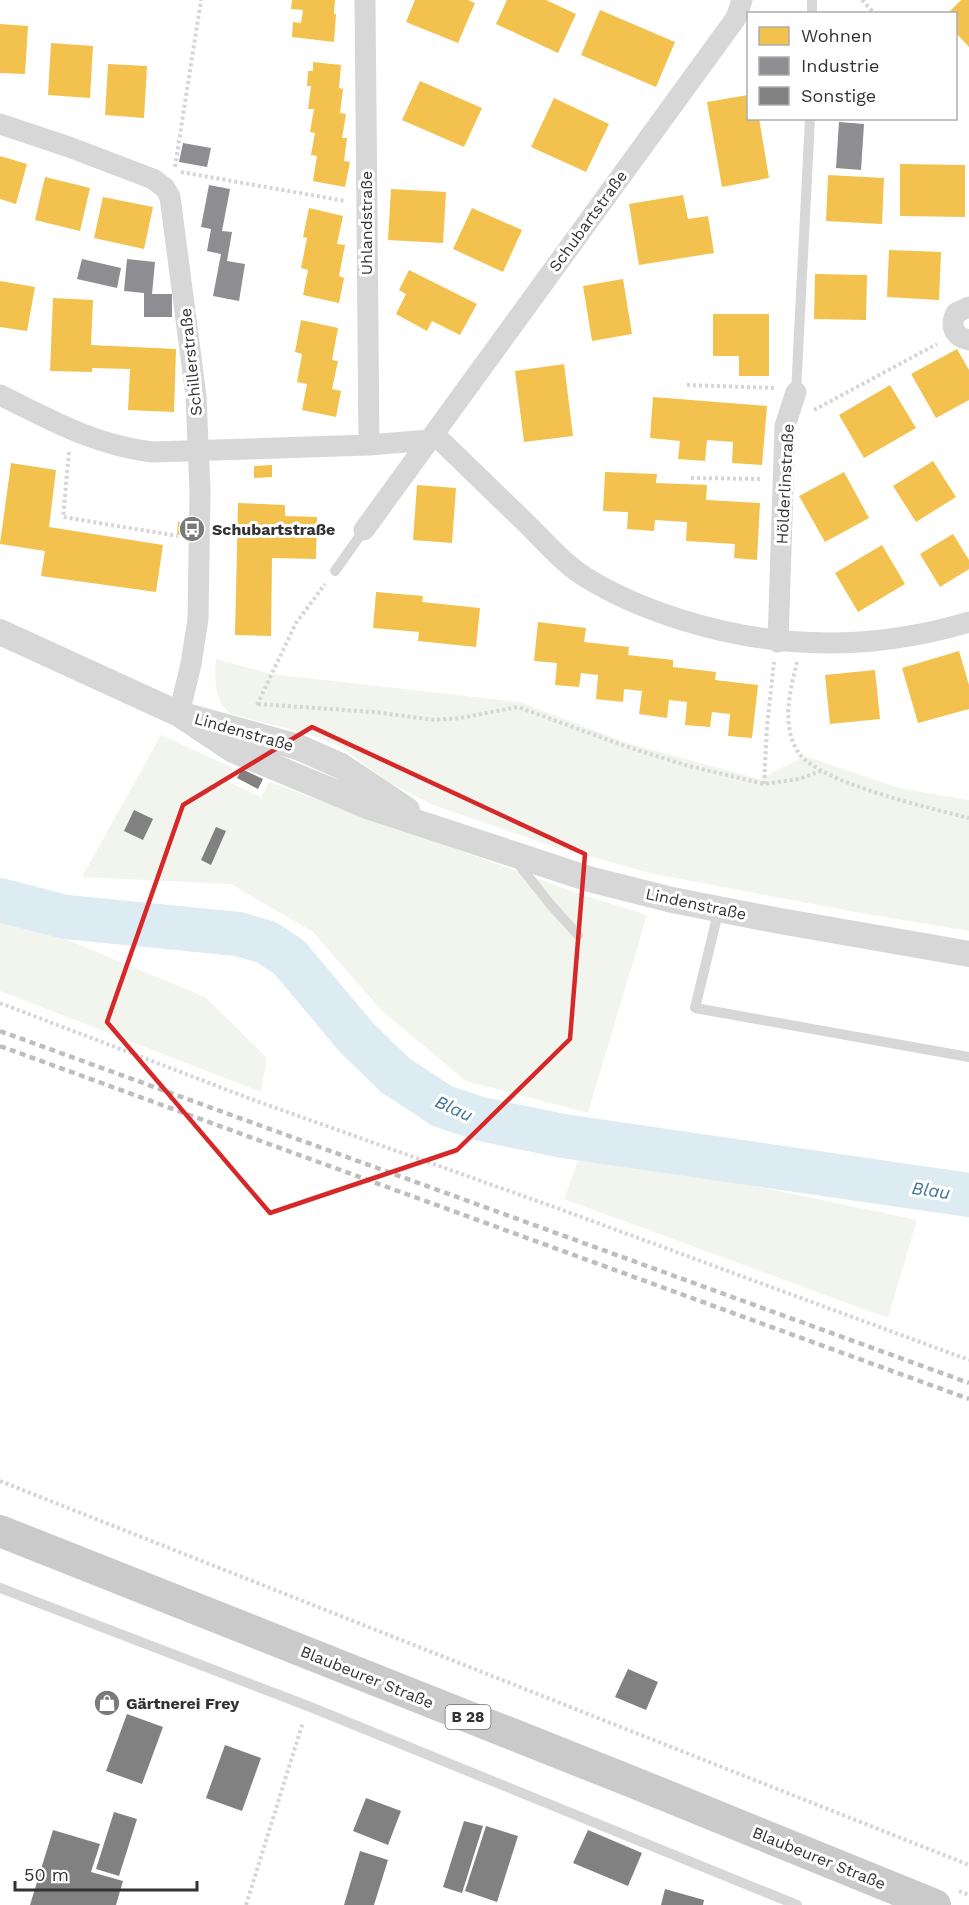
<svg xmlns="http://www.w3.org/2000/svg" width="969" height="1905" font-family="'Work Sans',sans-serif">
	<style>
		.green { fill: #f1f5ed }
		.homes { fill: #f2c14e }
		.industry { fill: #8d8d92 }
		.lines { fill: none; stroke-linecap: round; stroke-linejoin: round }
		.river { stroke: #ddebf3; stroke-width: 44 }
		.building { fill: #818181 }
		.path { stroke: #d6d6d6; stroke-width: 4; stroke-dasharray: 3 3; stroke-linecap: butt }
		.service { stroke: #d7d7d7; stroke-width: 10 }
		.minor { stroke: #d7d7d7; stroke-width: 21 }
		.tertiary { stroke: #d7d7d7; stroke-width: 26 }
		.primary { stroke: #cacaca; stroke-width: 32 }
		.rail { stroke: #bebebe; stroke-width: 4.5; stroke-dasharray: 6 4.5; stroke-linecap: butt }
		.marked { fill: none; stroke: #d62828; stroke-width: 4.5; stroke-linejoin: round }
		.labels { text-anchor: middle; dominant-baseline: central; stroke-width: 6; stroke-linejoin: round; paint-order: stroke }
		.shield { fill: #fff; stroke: #707070; stroke-width: 1.5 }
		.shield-label { font-size: 15px; font-weight: bold; fill: #333 }
		.street-label { font-size: 16px; fill: #333; stroke: #fff }
		.poi-label { font-size: 16px; font-weight: bold; fill: #333; stroke: #fff; text-anchor: start }
		.water-label { font-size: 18px; font-style: italic; fill: #3f7597; stroke: #fff }
	</style>
	<rect width="100%" height="100%" fill="#fff"/>
	<path class="green" d="M216 659 271 674 520 702 627 743 759 779 805 756 899 788 969 800V931L866 914 654 874 552 846 433 805 390 783 339 746 308 734 231 714C213 701 215 680 216 659Z
		M161 735 233 768 228 782 261 797 269 782 580 894 647 915 588 1113 466 1081 381 1010 313 932 231 884 82 877Z
		M0 917 75 943 205 997 267 1058 261 1092 0 991Z
		M582 1150 917 1220 888 1318 564 1199Z"/>
	<path class="homes" d="M292 0H335L334 14H336L334 42 292 37 293 22 301 23 303 10 291 9Z
		M415 0H468L475 3 458 43 406 22Z
		M507 0H546L576 14 558 53 496 24Z
		M961 0H969V47L956 33V14H947Z
		M600 10 675 42 656 87 581 55Z
		M0 24 28 26 25 74 0 73Z
		M51 43 93 46 90 98 48 95Z
		M313 62 341 65 339 88 343 89 340 113 346 114 342 138H347L344 161 350 162 345 187 313 181 317 156 311 155 315 133 310 132 314 109H308L311 86H307L308 71H313Z
		M108 64 147 66 144 118 105 115Z
		M420 81 482 108 464 147 402 120Z
		M748 95V118H759L769 178 722 187 707 102Z
		M554 98 609 124 586 172 531 147Z
		M0 156 27 164 16 204 0 199Z
		M900 164 965 165V217L900 216Z
		M828 175 884 178 882 224 826 221Z
		M45 177 90 188 80 231 35 220Z
		M391 189 446 192 443 243 388 240Z
		M683 195 688 219 708 216 714 253 639 265 629 204Z
		M103 197 153 207 144 249 94 238Z
		M309 208 343 216 337 244 345 245 339 276 344 278 339 303 303 295 308 270 301 268 307 238 303 237Z
		M472 208 522 230 503 272 453 249Z
		M889 250 941 252 939 300 887 297Z
		M409 270 477 304 460 335 432 321 427 331 396 314 406 294 399 290Z
		M815 274 867 275 866 320 814 319Z
		M623 279 632 334 592 341 583 286Z
		M0 281 35 287 27 331 0 327Z
		M53 298 93 300 91 345 176 349 174 412 128 410 130 369 92 368V372L50 371Z
		M713 314H769V376H739V356H713Z
		M301 320 338 328 332 360 338 361 332 389 341 391 336 417 302 410 307 384 297 382 302 354 295 352Z
		M957 349 969 370V400L936 418 911 374Z
		M564 364 573 436 524 442 515 371Z
		M890 385 916 428 864 458 839 415Z
		M653 397 767 406 762 465 732 463 733 442 707 440 705 461 678 459 680 441 650 438Z
		M933 461 956 497 916 522 893 486Z
		M11 463 56 470 49 527 163 545 156 592 41 576 45 551 0 544Z
		M272 465V477L254 478V466Z
		M605 472 657 474 656 483 707 485 706 500 760 503 757 560 734 558 735 544 686 541 687 522 655 520 654 531 627 529 628 512 603 511Z
		M844 472 869 518 825 542 799 496Z
		M417 485 456 488 452 543 413 540Z
		M238 503 285 505V516L317 517 316 559 272 558 271 636 235 635Z
		M178 522 183 523 182 535H177Z
		M953 534 969 560V569L940 587 920 554Z
		M882 545 905 584 858 612 835 573Z
		M376 592 423 596 422 602 480 608 476 647 418 641 419 632 373 628Z
		M538 622 586 628 584 642 629 647 628 655 673 660V667L716 672 715 680 758 685 752 738 728 736 730 714 712 712 710 727 685 725 687 702 669 700 667 718 639 714 642 691 624 689 623 702 596 699 598 675 581 673 579 687 555 685 557 663 534 661Z
		M959 651 969 685V709L918 723 902 668Z
		M875 670 880 719 830 724 825 675Z"/>
	<path class="industry" d="M839 122 864 124 861 170 836 168Z
		M183 143 211 148 207 167 179 162Z
		M209 185 230 189 222 231 232 232 227 261 245 264 239 301 213 296 221 254 207 251 211 229 201 227Z
		M82 259 121 268 117 288 77 279Z
		M127 259 155 262 152 294H172V317H144V293L124 291Z"/>
	<g class="lines">
		<path class="river" d="M0 900 66 917 238 934 266 942 289 957 356 1037 395 1075 442 1106 481 1119 563 1136 969 1195"/>
	</g>
	<path class="building" d="M242 769 263 779 258 789 237 778Z
		M134 810 153 819 143 840 124 831Z
		M216 827 226 831 211 865 201 860Z
		M628 1669 658 1682 646 1710 615 1697Z
		M127 1714 163 1727 142 1784 106 1771Z
		M225 1745 261 1758 242 1811 206 1798Z
		M366 1798 401 1811 388 1845 353 1831Z
		M114 1812 137 1819 119 1876 96 1869Z
		M464 1821 483 1826 462 1893 443 1887Z
		M486 1826 518 1836 497 1902 465 1891Z
		M53 1830 100 1844 91 1872 123 1881 116 1905H30Z
		M588 1830 642 1853 628 1886 573 1863Z
		M360 1851 388 1860 374 1905H344Z
		M665 1889 704 1900 703 1905H661Z"/>
	<g class="lines">
		<path class="path" d="M862 0 875 14
			M175 167 201 0
			M181 172 345 201
			M687 385 775 388
			M814 410 937 344
			M69 452 63 517 178 536
			M691 478 762 479
			M797 662C790 691 781 725 798 752 818 783 931 808 969 818
			M258 704 374 712 435 720 460 718 518 707 625 746 685 765 764 784 799 779 821 771
			M257 705 296 623 325 584
			M764 784 767 727 774 662
			M0 1003 259 1102 557 1208 969 1360
			M0 1481 969 1865
			M959 1891 969 1895
			M246 1905 303 1722"/>
		<path class="service" d="M812 14V0
			M796 392 810 118
			M335 571 364 530
			M516 861 550 904 578 935
			M719 909 695 1008 969 1057
			M0 1588 308 1706 797 1905"/>
		<path class="minor" d="M365 0 369 445
			M0 124 69 147 153 179 165 188 170 197 196 396 200 491 198 619 191 664 179 714
			M969 307 956 313C949 327 955 337 969 340
			M0 395C51 420 94 445 152 452L369 445 429 440
			M434 434C465 464 497 495 529 526 545 542 562 562 582 575 613 595 647 609 682 620 778 650 872 651 969 622
			M364 530 736 18 742 0
			M778 642 785 426 796 392"/>
		<path class="tertiary" d="M0 632 179 714 298 747 341 766 407 810
			M179 714 233 750 370 807 589 879 672 900 780 921 969 954"/>
		<path class="primary" d="M0 1531 625 1779 935 1905"/>
		<path class="rail" d="M0 1031 969 1383
			M0 1046 969 1399"/>
	</g>
	<path class="marked" d="M312 727 585 854 570 1039 457 1150 270 1213 107 1022 183 805Z"/>
	<defs>
		<g id="bus-disc" transform="scale(1.35)"><circle r="9.5" fill="#7a7a7a" stroke="#fff"/><path d="M-5-6H5V4H4V6H2V4H-2V6H-4V4H-5ZM-3.5-4V0h7V-4ZM-3.5 1.2v1.5H-2V1.2ZM2 1.2v1.5H3.5V1.2Z" fill="#fff"/></g>
		<g id="shop-disc" transform="scale(1.35)"><circle r="9.5" fill="#7a7a7a" stroke="#fff"/><path d="M-5-2.5h2.3a2.7 3.5 0 0 1 5.4 0H5L5.5 6h-11ZM-1.5-2.5h3a1.5 2.3 0 0 0-3 0Z" fill="#fff"/></g>
	</defs>
	<g fill-rule="evenodd">
		<use href="#bus-disc" x="192" y="529"/>
		<use href="#shop-disc" x="107" y="1703"/>
	</g>
	<g class="labels">
		<rect class="shield" x="445.5" y="1705" width="45" height="24" rx="4.5"/>
		<g class="shield-label">
			<text x="468" y="1717">B 28</text>
		</g>
		<g class="street-label">
			<text transform="translate(588 221) rotate(-54)">Schubartstraße</text>
			<text transform="translate(366 223) rotate(-90)">Uhlandstraße</text>
			<text transform="translate(191 362) rotate(-96)">Schillerstraße</text>
			<text transform="translate(785 484) rotate(-87)">Hölderlinstraße</text>
			<text transform="translate(244 732) rotate(16)">Lindenstraße</text>
			<text transform="translate(696 904) rotate(12)">Lindenstraße</text>
			<text transform="translate(367 1677) rotate(22)">Blaubeurer Straße</text>
			<text transform="translate(819 1858) rotate(22)">Blaubeurer Straße</text>
		</g>
		<g class="poi-label">
			<text x="212" y="529">Schubartstraße</text>
			<text x="126" y="1703">Gärtnerei Frey</text>
		</g>
		<g class="water-label">
			<text transform="translate(454 1108) rotate(24)">Blau</text>
			<text transform="translate(931 1190) rotate(8)">Blau</text>
		</g>
	</g>
	<rect x="747" y="12" width="210" height="108" fill="#ffffff" stroke="#adadad" stroke-width="1.5"/>
	<rect x="759" y="27" width="30" height="18" fill="#f2c14e" stroke="#adadad" stroke-width="1.5"/>
	<text x="801" y="42" font-size="18" fill="#333333">Wohnen</text>
	<rect x="759" y="57" width="30" height="18" fill="#8d8d92" stroke="#adadad" stroke-width="1.5"/>
	<text x="801" y="72" font-size="18" fill="#333333">Industrie</text>
	<rect x="759" y="87" width="30" height="18" fill="#818181" stroke="#adadad" stroke-width="1.5"/>
	<text x="801" y="102" font-size="18" fill="#333333">Sonstige</text>
	<path d="M15 1881v9h182v-9" fill="none" stroke="#333333" stroke-width="3"/>
	<text x="24" y="1881" font-size="18" fill="#333333" stroke="#ffffff" stroke-width="4.5" paint-order="stroke">50 m</text>
</svg>
